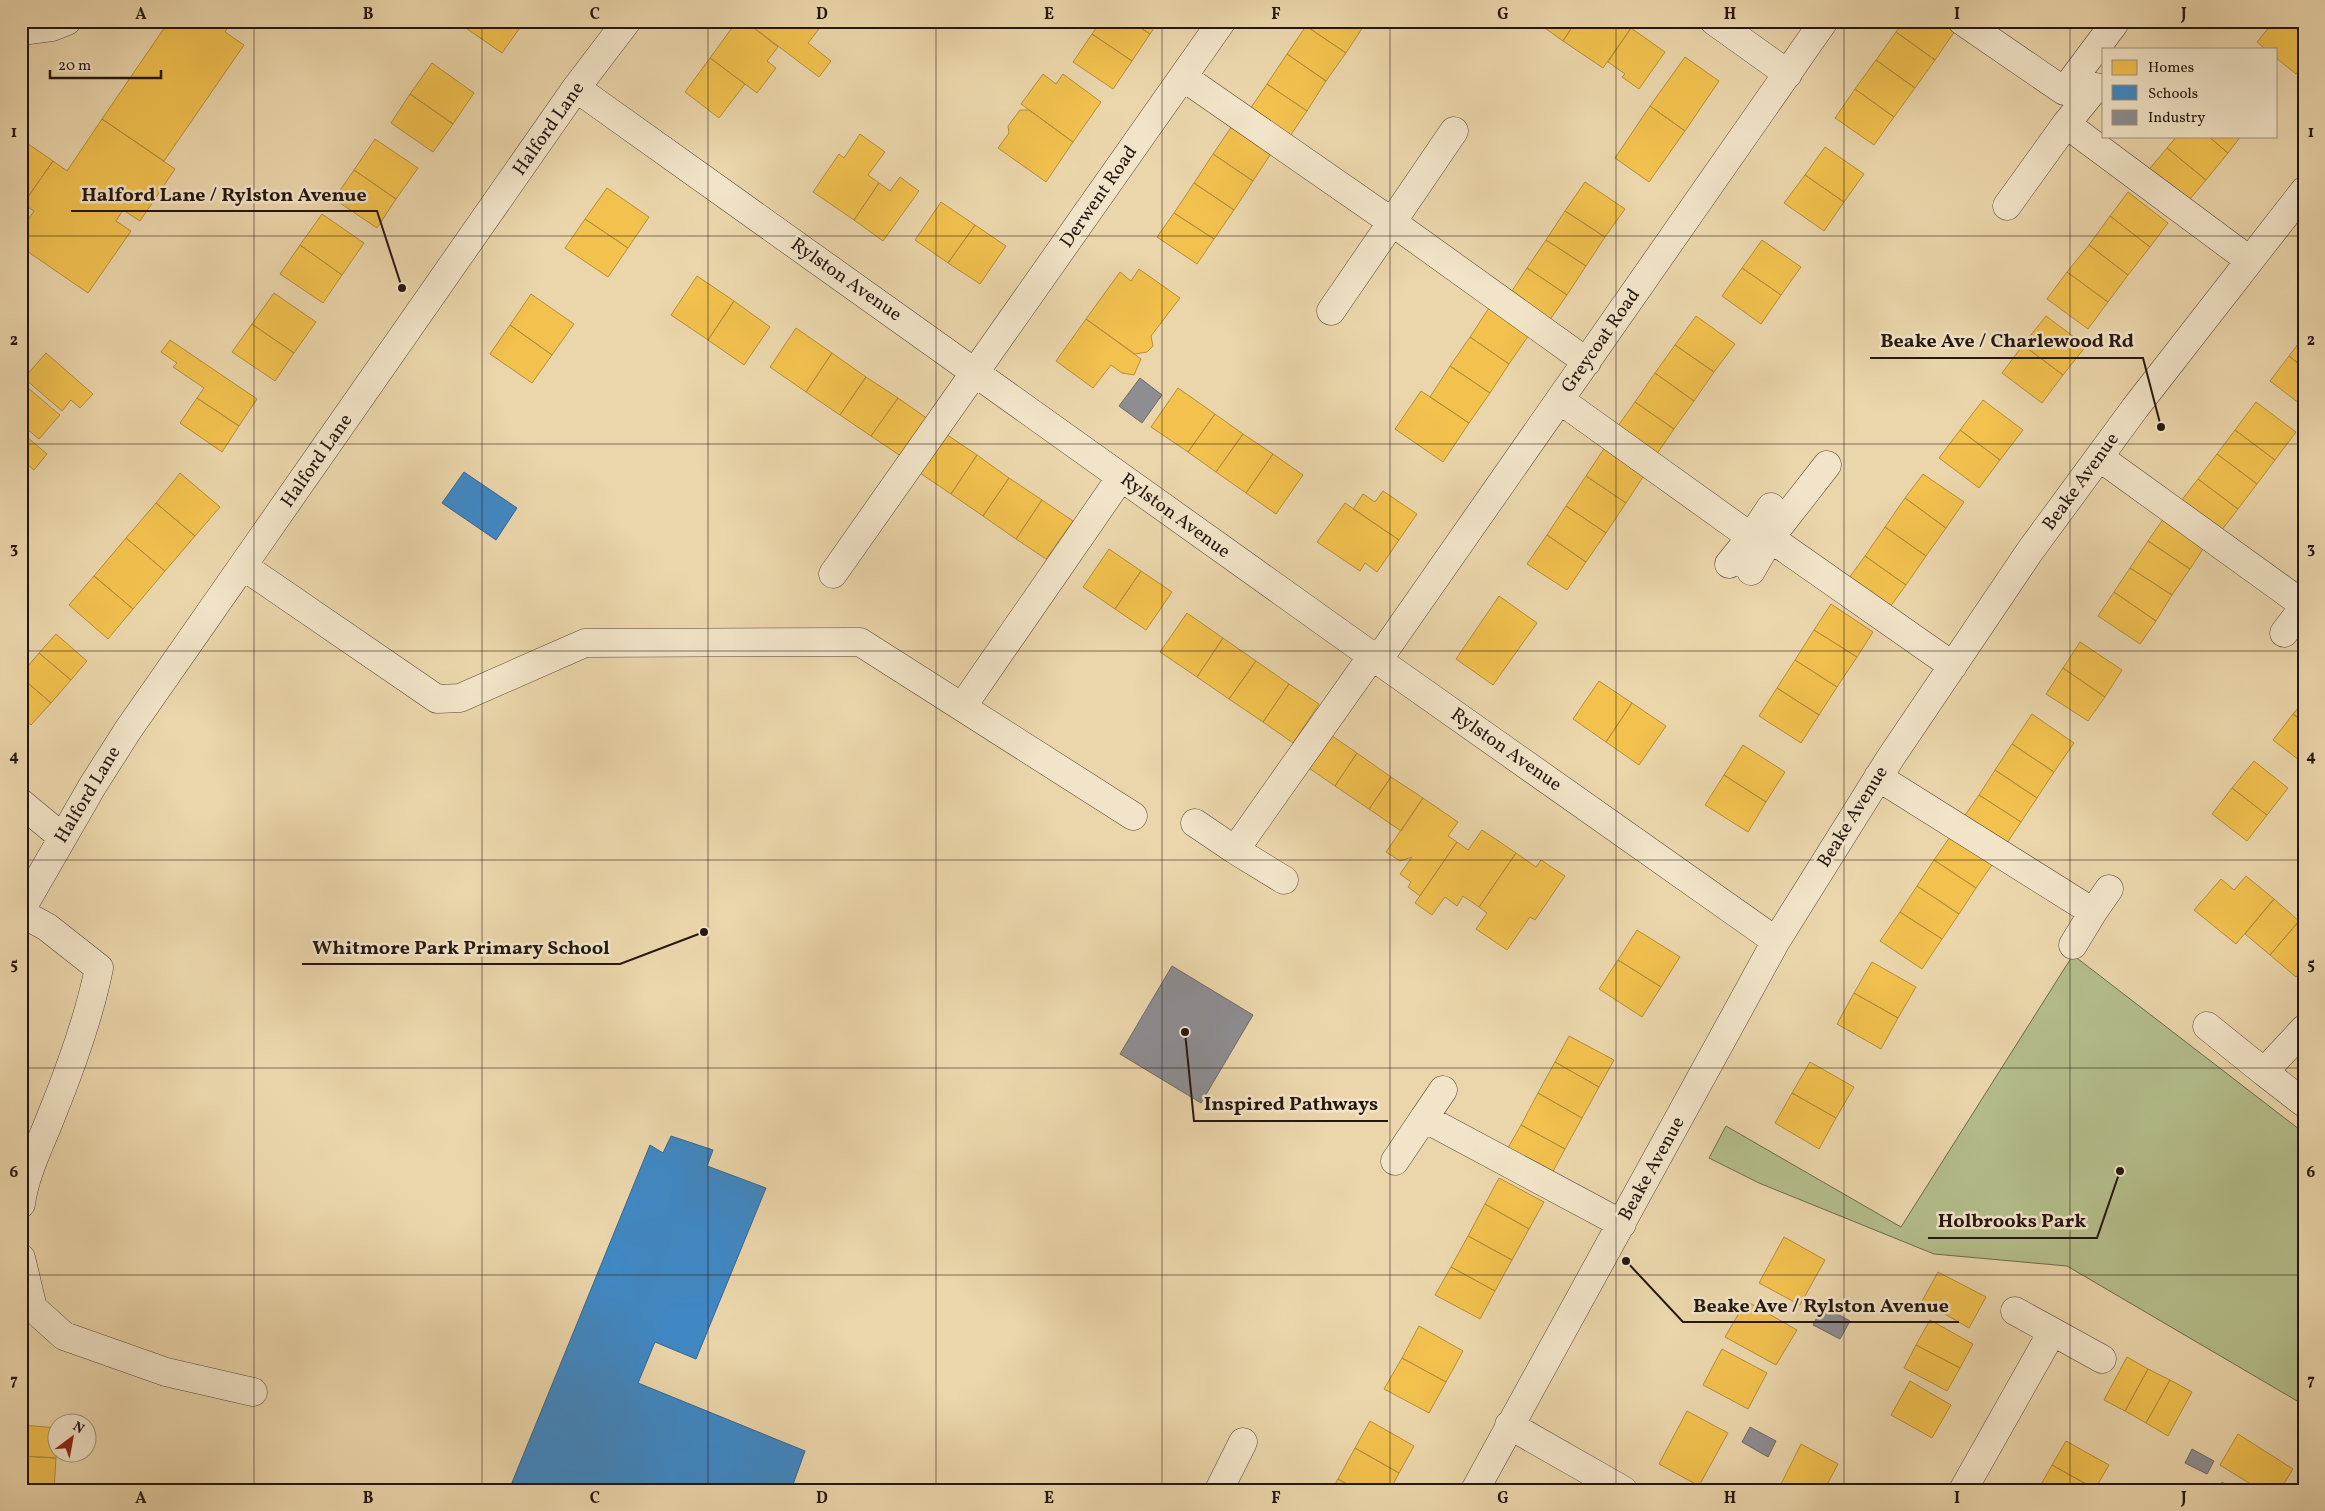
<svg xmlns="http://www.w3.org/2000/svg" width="2325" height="1511" font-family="Vollkorn,serif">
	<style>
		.green { fill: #b4be8b; stroke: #6c6a4e }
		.homes { fill: #f2c14e; stroke: #b48e3b }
		.schools { fill: #3f88c5; stroke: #37668f }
		.industry { fill: #8d8d92; stroke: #6e6a6b }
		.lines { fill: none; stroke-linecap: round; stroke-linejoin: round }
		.minor-casing { stroke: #564737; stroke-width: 29 }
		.minor { stroke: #f2e4c8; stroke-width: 28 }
		.grid { fill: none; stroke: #251710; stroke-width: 1; stroke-opacity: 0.55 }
		.labels { text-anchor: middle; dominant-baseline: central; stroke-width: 5; stroke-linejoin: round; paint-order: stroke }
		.street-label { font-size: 19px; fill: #251710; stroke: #f2e4c8 }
		.leader { fill: none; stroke: #251710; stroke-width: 2 }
		.callout-dot { fill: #251710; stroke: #f2e4c8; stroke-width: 2 }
		.callout-label { font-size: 20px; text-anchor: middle; font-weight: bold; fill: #251710; stroke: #f2e4c8; stroke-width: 5; stroke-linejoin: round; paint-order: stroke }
		.neatline { fill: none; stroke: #251710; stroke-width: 2 }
		.grid-label { font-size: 16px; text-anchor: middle; font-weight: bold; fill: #251710 }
	</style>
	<rect width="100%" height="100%" fill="#ebd6ab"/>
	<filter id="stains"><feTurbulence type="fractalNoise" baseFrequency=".004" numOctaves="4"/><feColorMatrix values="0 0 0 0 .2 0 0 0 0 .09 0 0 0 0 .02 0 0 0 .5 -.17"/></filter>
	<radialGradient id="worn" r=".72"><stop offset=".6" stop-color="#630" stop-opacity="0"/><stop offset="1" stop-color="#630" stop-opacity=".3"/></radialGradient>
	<path class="green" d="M2073 955 2304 1133V1405L2067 1266 1934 1254 1759 1183 1709 1158 1726 1126 1901 1227Z"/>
	<path class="homes" d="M169 21H232L225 32 244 45 164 161 102 119Z
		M462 21H517L522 25 502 53 460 24Z
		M737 21H745L778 47 767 61 776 68 757 93 710 58Z
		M745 21H825L808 43 831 61 819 77Z
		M1101 21H1130L1150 34 1132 61 1092 34Z
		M1130 21H1159L1150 34Z
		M1309 21H1360L1365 24 1346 53 1306 26Z
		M1535 21H1576L1563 41Z
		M1576 21H1621L1631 28 1603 68 1563 41Z
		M1904 21H1941L1955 31 1935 60 1896 32Z
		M2274 21H2287L2304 35V64L2296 74 2276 58V49H2265L2257 42Z
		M2287 21H2304V35Z
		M1306 26 1346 53 1326 81 1287 54Z
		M1631 28 1665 52 1639 89 1622 77 1625 74 1608 62Z
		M1896 32 1935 60 1915 88 1876 60Z
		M1092 34 1132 61 1113 89 1073 62Z
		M1287 54 1326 81 1307 111 1267 84Z
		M1685 57 1719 81 1685 131 1650 106Z
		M710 58 745 84 719 118 685 92Z
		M1876 60 1915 88 1894 117 1855 89Z
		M432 63 474 93 453 124 410 94Z
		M1043 74 1056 84 1063 74 1101 102 1073 142 1021 104Z
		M1267 84 1307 111 1290 136 1250 109Z
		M1855 89 1894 117 1874 145 1835 118Z
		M410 94 453 124 433 152 391 123Z
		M1650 106 1685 131 1649 182 1615 158Z
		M1020 110H1029L1073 142 1046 182 998 148 1009 133 1008 126Z
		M102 119 175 169 140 221 123 210 116 221 131 231 88 293 21 247V230L34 211 23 204 53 161 67 171Z
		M1232 126 1272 152 1253 181 1213 154Z
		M860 134 885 152 868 175 879 183 854 220 813 192 839 154 844 158Z
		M2177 136H2208L2228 153 2206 180 2167 148Z
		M2208 136H2241L2228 153Z
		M21 139 53 161 21 207Z
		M375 139 418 168 396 199 354 170Z
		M1825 147 1864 174 1844 202 1805 175Z
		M2167 148 2206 180 2185 205 2146 173Z
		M1213 154 1253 181 1234 210 1194 183Z
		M354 170 396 199 377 228 334 199Z
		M1805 175 1844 202 1824 231 1784 203Z
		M900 177 919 191 883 241 854 220 879 183 890 191Z
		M1585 182 1625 209 1605 237 1565 211Z
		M1194 183 1234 210 1214 239 1174 213Z
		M607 188 649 217 628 248 585 219Z
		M2128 192 2168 223 2150 247 2110 216Z
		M941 202 975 225 948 263 915 240Z
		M1565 211 1605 237 1586 266 1546 240Z
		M1174 213 1214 239 1197 264 1157 237Z
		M322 214 364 243 342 275 300 245Z
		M2110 216 2150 247 2128 275 2089 245Z
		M585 219 628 248 608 277 565 248Z
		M975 225 1006 246 980 284 948 263Z
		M1546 240 1586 266 1567 295 1527 268Z
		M1762 240 1801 267 1781 295 1742 268Z
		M300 245 342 275 323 303 280 274Z
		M2089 245 2128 275 2108 302 2067 272Z
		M1527 268 1567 295 1549 321 1510 294Z
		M1742 268 1781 295 1761 324 1722 296Z
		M1139 269 1180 298 1151 336 1153 346 1147 352 1135 354 1086 319 1120 272 1131 281Z
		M2067 272 2108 302 2088 329 2047 299Z
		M697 276 734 301 708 340 671 315Z
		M274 293 316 322 294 353 252 324Z
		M531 294 574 324 552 355 510 325Z
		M734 301 770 327 744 365 708 340Z
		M1489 308 1529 335 1509 364 1470 337Z
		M1696 316 1735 344 1714 372 1675 345Z
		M2046 316 2086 346 2063 375 2023 345Z
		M1086 319 1141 359 1134 375 1122 373 1111 365 1093 388 1056 361Z
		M252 324 294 353 275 381 232 352Z
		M510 325 552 355 532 383 490 354Z
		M796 328 832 353 806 392 770 367Z
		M2304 336V368L2289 356Z
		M1470 337 1509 364 1490 393 1450 366Z
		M170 340 257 399 239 426 197 398 204 388 173 367 177 363 161 352Z
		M1675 345 1714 372 1694 401 1655 373Z
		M2023 345 2063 375 2042 403 2002 373Z
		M46 353 93 394 80 408 71 400 62 411 24 378Z
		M832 353 866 377 840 415 806 392Z
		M2289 356 2304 368V407L2270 381Z
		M1450 366 1490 393 1469 423 1430 397Z
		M1655 373 1694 401 1674 429 1635 402Z
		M866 377 898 398 871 436 840 415Z
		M21 382 60 415 39 439 21 424Z
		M1178 388 1215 414 1188 452 1151 427Z
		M1421 391 1469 423 1443 462 1395 429Z
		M197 398 239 426 222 452 180 423Z
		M898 398 928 419 902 457 871 436Z
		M1983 400 2023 430 2000 460 1960 430Z
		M1635 402 1674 429 1654 458 1615 430Z
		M2256 402 2296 432 2275 460 2235 430Z
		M1215 414 1243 434 1216 472 1188 452Z
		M940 430 977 455 951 494 914 469Z
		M1960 430 2000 460 1979 488 1939 458Z
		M2235 430 2275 460 2257 484 2217 454Z
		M21 432 47 454 34 470 21 459Z
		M1243 434 1273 454 1246 493 1216 472Z
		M1605 447 1645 474 1626 503 1586 476Z
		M1273 454 1303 475 1276 514 1246 493Z
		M2217 454 2257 484 2238 509 2198 479Z
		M977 455 1009 478 983 516 951 494Z
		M180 473 220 507 195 536 156 503Z
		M1923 474 1964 502 1946 528 1905 498Z
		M1586 476 1626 503 1606 533 1566 506Z
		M1009 478 1042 500 1016 539 983 516Z
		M2198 479 2238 509 2221 531 2181 501Z
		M1383 491 1417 514 1399 540 1353 509 1363 494 1375 502Z
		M1905 498 1946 528 1926 556 1885 527Z
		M1042 500 1073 521 1046 559 1016 539Z
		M156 503 195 536 165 571 126 538Z
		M1345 503 1399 540 1377 572 1365 563 1360 571 1317 542Z
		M1566 506 1606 533 1586 562 1547 535Z
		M2168 512 2209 540 2190 569 2148 541Z
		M1885 527 1926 556 1906 585 1865 556Z
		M1547 535 1586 562 1567 590 1527 564Z
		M126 538 165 571 133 609 94 576Z
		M2148 541 2190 569 2172 595 2130 568Z
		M1109 549 1141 571 1115 609 1083 587Z
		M1865 556 1906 585 1887 611 1846 582Z
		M2130 568 2172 595 2156 621 2114 592Z
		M1141 571 1172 592 1146 630 1115 609Z
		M94 576 133 609 108 639 69 605Z
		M2114 592 2156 621 2140 644 2098 616Z
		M1499 596 1537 623 1493 685 1456 659Z
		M1831 604 1873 632 1857 657 1814 630Z
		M1187 613 1223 638 1197 677 1160 652Z
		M1814 630 1857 657 1837 687 1795 660Z
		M56 634 87 661 71 680 39 653Z
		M1223 638 1256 661 1229 699 1197 677Z
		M2080 642 2122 670 2105 697 2063 668Z
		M39 653 71 680 51 703 21 677V674Z
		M1795 660 1837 687 1819 715 1777 688Z
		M1256 661 1289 684 1263 722 1229 699Z
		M2063 668 2105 697 2088 721 2046 694Z
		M21 677 51 703 31 725 21 717Z
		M1599 681 1632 703 1606 742 1573 719Z
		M1289 684 1319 704 1293 743 1263 722Z
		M1777 688 1819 715 1801 743 1759 716Z
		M2304 701V722L2293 714Z
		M1632 703 1666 726 1639 765 1606 742Z
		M2032 714 2074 743 2054 772 2012 744Z
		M2293 714 2304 722V764L2273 740Z
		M1325 731 1357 753 1335 786 1303 764Z
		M2012 744 2054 772 2037 798 1995 770Z
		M1743 745 1785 772 1766 802 1724 775Z
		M1357 753 1391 777 1369 809 1335 786Z
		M2254 761 2288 788 2267 815 2232 788Z
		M1995 770 2037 798 2021 822 1979 795Z
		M1724 775 1766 802 1748 832 1705 805Z
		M1391 777 1423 798 1401 831 1369 809Z
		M2232 788 2267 815 2247 841 2212 814Z
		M1979 795 2021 822 2005 846 1963 818Z
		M1423 798 1458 822 1448 836 1457 842 1420 896 1408 887 1411 882 1400 874 1412 857 1400 861 1386 852Z
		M1482 830 1516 853 1479 907 1463 896 1457 906 1445 897 1432 915 1415 903 1457 842 1468 850Z
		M1954 831 1996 859 1976 888 1934 860Z
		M1516 853 1536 867 1541 860 1565 876 1535 920 1530 917 1507 950 1476 929 1487 913 1479 907Z
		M1934 860 1976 888 1959 914 1917 886Z
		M2246 876 2274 899 2236 944 2194 910 2221 879 2234 890Z
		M1917 886 1959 914 1942 939 1900 912Z
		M2274 899 2299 921 2270 955 2245 934Z
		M1900 912 1942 939 1922 969 1880 941Z
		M2299 921 2304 925V968L2296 977 2270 955Z
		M1637 930 1680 957 1661 987 1618 960Z
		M1618 960 1661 987 1642 1017 1599 989Z
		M1872 962 1916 987 1898 1018 1854 993Z
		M1854 993 1898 1018 1881 1049 1837 1024Z
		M1569 1036 1614 1060 1599 1087 1555 1062Z
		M1555 1062 1599 1087 1582 1118 1538 1093Z
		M1810 1062 1854 1087 1836 1118 1792 1093Z
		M1538 1093 1582 1118 1565 1149 1521 1125Z
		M1792 1093 1836 1118 1819 1149 1775 1123Z
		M1521 1125 1565 1149 1550 1177 1505 1153Z
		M1499 1178 1544 1202 1529 1229 1485 1204Z
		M1485 1204 1529 1229 1512 1260 1468 1236Z
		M1468 1236 1512 1260 1495 1291 1451 1267Z
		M1784 1237 1825 1260 1800 1305 1759 1283Z
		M1451 1267 1495 1291 1480 1319 1435 1295Z
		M1938 1272 1986 1297 1969 1328 1922 1301Z
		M1746 1301 1797 1330 1776 1365 1725 1337Z
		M1930 1320 1973 1344 1960 1368 1916 1345Z
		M1419 1326 1463 1351 1446 1382 1402 1358Z
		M1916 1345 1960 1368 1947 1391 1904 1368Z
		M1722 1349 1767 1373 1748 1409 1703 1385Z
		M2127 1357 2148 1369 2125 1411 2104 1400Z
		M1402 1358 1446 1382 1429 1413 1384 1389Z
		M2148 1369 2170 1380 2146 1423 2125 1411Z
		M2170 1380 2192 1392 2168 1436 2146 1423Z
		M1910 1381 1951 1405 1932 1438 1891 1415Z
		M1687 1411 1728 1433 1699 1486 1659 1464Z
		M1370 1421 1414 1446 1399 1473 1355 1448Z
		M21 1425 58 1428 56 1458 21 1456Z
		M2238 1434 2293 1469 2280 1490H2260L2220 1465Z
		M2066 1441 2109 1465 2095 1489 2052 1465Z
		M1801 1444 1838 1464 1824 1490H1778Z
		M1355 1448 1399 1473 1390 1490H1357L1338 1479Z
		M21 1456 56 1458 54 1490 21 1489Z
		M2052 1465 2095 1489V1490L2039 1488Z
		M1338 1479 1357 1490H1332Z
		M2222 1482 2236 1490H2217Z"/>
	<path class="schools" d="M464 472 517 508 496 540 442 503Z
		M671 1136 713 1150 707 1166 766 1188 696 1359 655 1342 638 1383 805 1451 791 1490H509L650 1145 663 1153Z"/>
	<path class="industry" d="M1140 378 1162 395 1142 423 1119 406Z
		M1172 966 1253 1015 1201 1103 1120 1054Z
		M1823 1306 1850 1321 1840 1339 1813 1325Z
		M1750 1427 1776 1441 1768 1457 1742 1442Z
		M2192 1449 2214 1461 2207 1474 2185 1463Z"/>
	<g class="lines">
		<g class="minor-casing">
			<path id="minor" d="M1714 21 1788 74
				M1962 21 2064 91 2114 24
				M21 31 52 27 67 21
				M1183 77 1392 222 1331 311
				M2096 87 2066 124 2249 260
				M576 88 1372 656 1776 941
				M1454 131 1392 222 1587 362
				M2007 206 2066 124
				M1560 400 1751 537 1771 507
				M2099 457 2304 605
				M1827 465 1770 538 1953 666
				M1729 564 1751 537
				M243 566 437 699 460 698 585 643 860 642 1133 816
				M1751 571 1770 538
				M833 574 1222 21
				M2284 633 2304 607
				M1378 660 1824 21
				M962 707 1121 477
				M1878 777 2093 912 2109 889
				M21 803 62 837
				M1195 823 1235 850
				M1284 880 1235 850 1372 656
				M21 910 93 785 128 730 576 88 627 21
				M21 913 47 927 99 968C89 1018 71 1067 52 1114 41 1143 25 1173 21 1204
				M2073 945 2093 912
				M2207 1026 2264 1072
				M2304 1029 2264 1072 2304 1103
				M1424 1118 1443 1090
				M1395 1161 1424 1118 1622 1224
				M21 1258 33 1308 64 1336 166 1372 253 1392
				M2015 1311 2102 1359
				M1509 1425 1623 1490
				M1219 1490 1243 1442
				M1475 1490 1776 941 1891 757 2030 551 2135 408 2304 191
				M1963 1490 2052 1332"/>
		</g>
		<use href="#minor" class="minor"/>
	</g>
	<path class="grid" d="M254 21V1490M482 21V1490M708 21V1490M936 21V1490M1162 21V1490M1390 21V1490M1616 21V1490M1844 21V1490M2070 21V1490M21 236H2304M21 444H2304M21 651H2304M21 860H2304M21 1068H2304M21 1275H2304"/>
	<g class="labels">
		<g class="street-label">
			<text transform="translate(549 129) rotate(-55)">Halford Lane</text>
			<text transform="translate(1099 197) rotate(-55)">Derwent Road</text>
			<text transform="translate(846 280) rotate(35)">Rylston Avenue</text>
			<text transform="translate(1601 341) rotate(-55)">Greycoat Road</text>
			<text transform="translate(317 461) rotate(-55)">Halford Lane</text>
			<text transform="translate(2081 482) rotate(-54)">Beake Avenue</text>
			<text transform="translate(1175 516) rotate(36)">Rylston Avenue</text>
			<text transform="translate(1506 750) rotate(35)">Rylston Avenue</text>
			<text transform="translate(88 795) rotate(-59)">Halford Lane</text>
			<text transform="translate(1853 817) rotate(-58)">Beake Avenue</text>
			<text transform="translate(1652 1169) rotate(-61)">Beake Avenue</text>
		</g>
	</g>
	<path class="leader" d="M402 288L377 211H71M2161 427L2143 358H1870M704 932L620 964H302M1185 1032L1194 1121H1388M2120 1171L2097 1238H1928M1626 1261L1683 1322H1959"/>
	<g class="callout-dot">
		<circle cx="402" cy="288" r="5"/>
		<circle cx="2161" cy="427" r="5"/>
		<circle cx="704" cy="932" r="5"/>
		<circle cx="1185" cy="1032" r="5"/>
		<circle cx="2120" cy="1171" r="5"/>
		<circle cx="1626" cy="1261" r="5"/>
	</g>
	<g class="callout-label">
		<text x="224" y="201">Halford Lane / Rylston Avenue</text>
		<text x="2007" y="347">Beake Ave / Charlewood Rd</text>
		<text x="461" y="954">Whitmore Park Primary School</text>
		<text x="1291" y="1110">Inspired Pathways</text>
		<text x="2012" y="1227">Holbrooks Park</text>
		<text x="1821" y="1312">Beake Ave / Rylston Avenue</text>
	</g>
	<rect width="2325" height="1511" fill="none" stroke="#ebd6ab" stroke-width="55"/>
	<rect x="2102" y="48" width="175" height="90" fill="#f2e4c8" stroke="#a0927e"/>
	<rect x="2112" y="60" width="25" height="15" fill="#f2c14e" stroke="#a0927e"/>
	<text x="2148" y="72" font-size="15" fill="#251710">Homes</text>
	<rect x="2112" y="85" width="25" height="15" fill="#3f88c5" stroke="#a0927e"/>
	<text x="2148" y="98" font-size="15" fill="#251710">Schools</text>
	<rect x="2112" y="110" width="25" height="15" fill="#8d8d92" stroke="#a0927e"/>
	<text x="2148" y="122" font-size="15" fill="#251710">Industry</text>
	<g transform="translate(72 1438) rotate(32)"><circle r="24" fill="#f2e4c8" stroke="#a0927e"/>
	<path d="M0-4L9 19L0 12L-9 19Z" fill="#8f2418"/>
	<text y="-8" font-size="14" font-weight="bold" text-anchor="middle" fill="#251710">N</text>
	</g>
	<path d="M50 70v8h111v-8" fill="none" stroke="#251710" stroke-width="2.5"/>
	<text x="58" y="70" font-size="15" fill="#251710" stroke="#f2e4c8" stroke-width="4" paint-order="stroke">20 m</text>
	<rect x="28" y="28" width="2270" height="1456" class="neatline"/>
	<g class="grid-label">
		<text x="141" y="19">A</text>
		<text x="368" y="19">B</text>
		<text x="595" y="19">C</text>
		<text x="822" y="19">D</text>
		<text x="1049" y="19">E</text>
		<text x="1276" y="19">F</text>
		<text x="1503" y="19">G</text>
		<text x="1730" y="19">H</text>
		<text x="1957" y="19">I</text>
		<text x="2184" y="19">J</text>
		<text x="14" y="137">1</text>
		<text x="2311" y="137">1</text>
		<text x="14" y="345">2</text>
		<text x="2311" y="345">2</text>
		<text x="14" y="553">3</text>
		<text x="2311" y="553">3</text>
		<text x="14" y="761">4</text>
		<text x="2311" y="761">4</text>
		<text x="14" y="969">5</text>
		<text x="2311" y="969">5</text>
		<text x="14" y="1177">6</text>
		<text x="2311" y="1177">6</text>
		<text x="14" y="1385">7</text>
		<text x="2311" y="1385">7</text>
		<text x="141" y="1503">A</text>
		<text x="368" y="1503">B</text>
		<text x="595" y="1503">C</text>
		<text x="822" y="1503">D</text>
		<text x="1049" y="1503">E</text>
		<text x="1276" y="1503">F</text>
		<text x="1503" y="1503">G</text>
		<text x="1730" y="1503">H</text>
		<text x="1957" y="1503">I</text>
		<text x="2184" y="1503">J</text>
	</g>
	<rect width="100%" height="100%" filter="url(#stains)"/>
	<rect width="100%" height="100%" fill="url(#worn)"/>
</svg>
